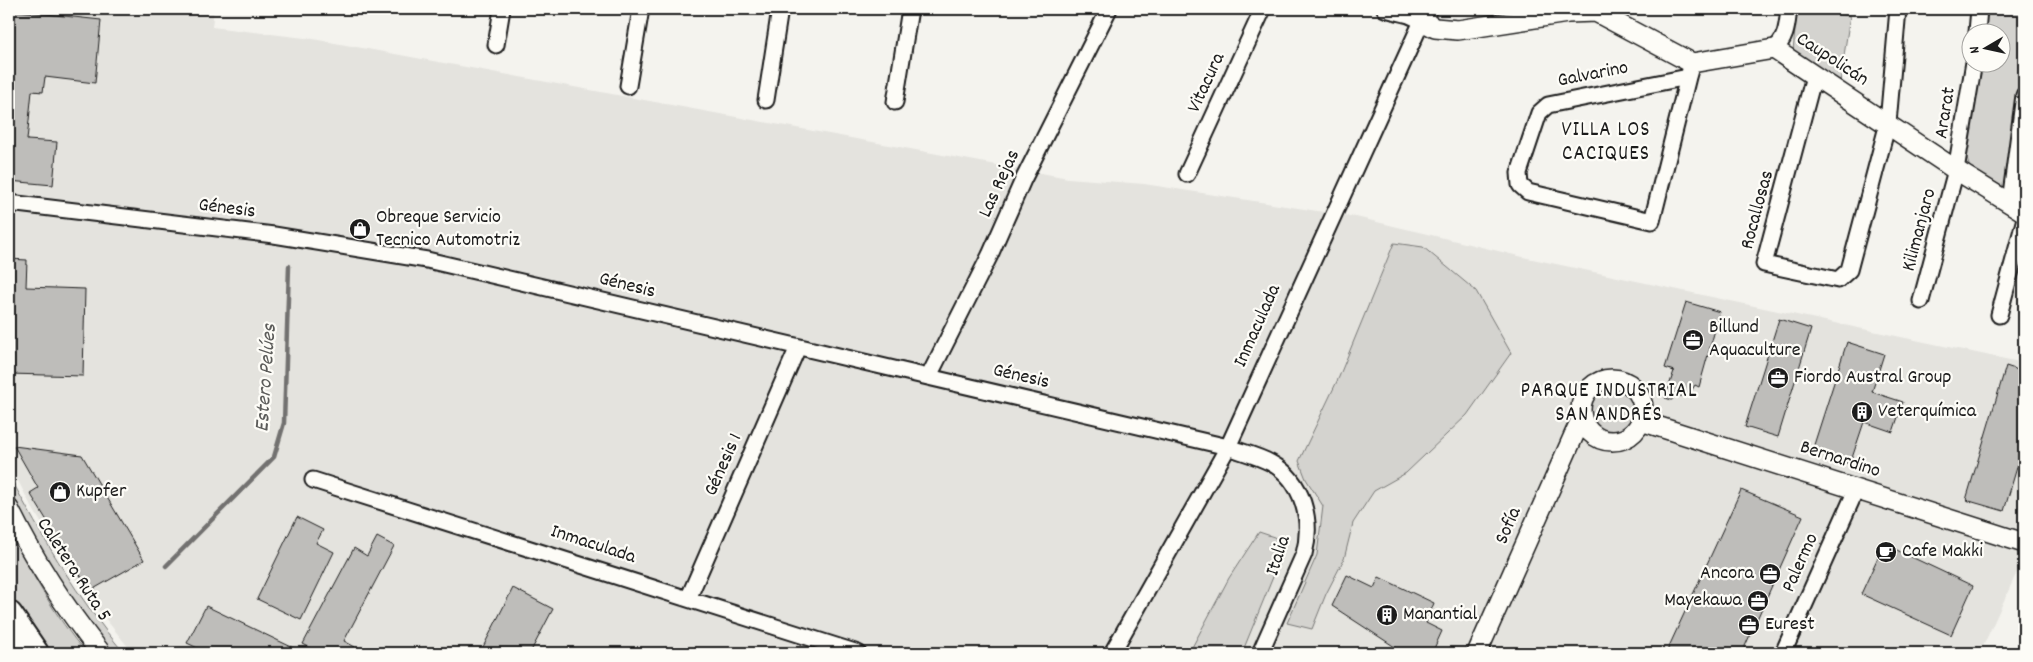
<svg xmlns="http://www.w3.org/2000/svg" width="2033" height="662" font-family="Dekko,sans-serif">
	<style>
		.built { fill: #e4e3de }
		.green { fill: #d4d3cf; stroke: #787876 }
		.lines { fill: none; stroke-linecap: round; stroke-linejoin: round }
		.stream { stroke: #72716f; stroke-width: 4.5 }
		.building { fill: #bebdba; stroke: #1c1c1c }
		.minor-casing { stroke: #1c1c1c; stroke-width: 19 }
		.tertiary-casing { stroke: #1c1c1c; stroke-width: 22 }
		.motorway-casing { stroke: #1c1c1c; stroke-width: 30 }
		.minor { stroke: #fdfcf7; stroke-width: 15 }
		.tertiary { stroke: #fdfcf7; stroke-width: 19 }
		.motorway { stroke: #fdfcf7; stroke-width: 26 }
		.labels { text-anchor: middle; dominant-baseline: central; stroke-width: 4.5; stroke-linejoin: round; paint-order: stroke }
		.street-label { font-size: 20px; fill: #1c1c1c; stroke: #fdfcf7 }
		.poi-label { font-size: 20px; fill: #1c1c1c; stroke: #fdfcf7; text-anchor: start }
		.neighbourhood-label { font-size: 21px; letter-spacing: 1px; fill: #1c1c1c; stroke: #fdfcf7 }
		.water-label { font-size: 21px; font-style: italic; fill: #5c5c5a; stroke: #fdfcf7 }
	</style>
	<rect width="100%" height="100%" fill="#f4f3ee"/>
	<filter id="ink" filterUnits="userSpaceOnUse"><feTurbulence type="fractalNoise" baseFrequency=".02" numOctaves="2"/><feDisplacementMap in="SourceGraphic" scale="10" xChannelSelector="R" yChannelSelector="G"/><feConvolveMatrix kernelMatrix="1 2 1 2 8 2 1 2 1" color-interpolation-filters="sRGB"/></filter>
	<g filter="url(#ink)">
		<path class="built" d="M9 9H214L212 27 313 39 1068 178 1144 184 1356 217 1523 257 2024 363V561H2022L1980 653H133L88 597 66 565 29 502 9 463Z"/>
		<path class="green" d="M1797 9 1850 16 1840 82 1793 51Z
			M1984 9H2024V49L2009 186 2005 188 1970 168 1966 156 1978 63 2000 62V32H1981Z
			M1394 243 1423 247 1476 291 1511 353 1467 415 1406 473 1374 491 1353 523 1344 559 1326 594 1312 629 1287 623 1317 555 1323 506 1306 479 1299 461 1339 377Z
			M1589 410a23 23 0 1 1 46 0a23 23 0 1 1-46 0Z
			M9 475C42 537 78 599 124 653H110L72 602 22 519 9 493Z
			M9 532C32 573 55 617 86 653H43L9 602Z
			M1259 532 1274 537 1284 544V550L1242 653H1189L1229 578Z"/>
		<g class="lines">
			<path class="stream" d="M166 566 274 457 284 423 289 266"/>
		</g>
		<path class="building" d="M9 10 101 20 95 83 45 77 43 92 32 91 27 140 57 142 53 185 9 181Z
			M9 259 27 260 26 287 85 289 83 376 9 374Z
			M1686 302 1720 312 1699 387 1695 385 1688 396H1674L1672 400 1665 398 1674 371 1665 368Z
			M1779 319 1811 329 1778 437 1745 427Z
			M1847 342 1884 354 1872 392 1903 402 1893 432 1864 422 1850 464 1812 451Z
			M2006 366 2024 372V444L2004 511 1966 500Z
			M14 446 82 455 144 560 90 591 30 493 38 488Z
			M1741 490 1803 516 1742 653H1666Z
			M297 517 323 530 316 543 334 552 301 620 257 599Z
			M377 537 394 546 344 641 355 647 352 653H320L303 644 354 548 367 556Z
			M1884 544 1973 586 1951 635 1861 594Z
			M1347 575 1374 588 1379 577 1434 603 1426 623 1442 631 1432 653H1406L1401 651 1332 606Z
			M513 588 553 609 530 653H510L502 649 499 653H480Z
			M206 606 304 653H208L187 643Z"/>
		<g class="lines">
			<g class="minor-casing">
				<path id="minor" d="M1977 32 1979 9
					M496 45 502 9
					M1774 49C1787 39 1787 24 1789 9
					M1814 76 1764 264 1838 280 1849 270 1888 123 1898 9
					M1688 77 1548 105 1539 113 1519 173 1520 185 1528 192 1652 221 1688 77 1692 63
					M628 86 641 9
					M766 100 780 9
					M895 102 910 9
					M1187 174 1263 9
					M2010 202 2024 95
					M9 203 274 235 427 260 1228 447C1242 452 1258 456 1271 463 1303 480 1313 521 1304 554L1260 653
					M1921 301 1956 170 1974 62
					M1999 315 2024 222
					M929 376 990 255 1023 180 1109 9
					M313 480 858 653
					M688 599 798 347
					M1112 653 1228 447 1422 21 1409 15 1385 9
					M1783 653 1856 490"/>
			</g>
			<g class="tertiary-casing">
				<path id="tertiary" d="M1427 9 1422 21 1435 28 1458 30 1568 13 1596 12 1692 63 1774 49 1956 170 2024 212
					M1581 410a31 31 0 1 1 62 0a31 31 0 1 1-62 0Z
					M1641 421 2024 543
					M9 509C34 560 66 609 101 653
					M1477 653 1582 417"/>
			</g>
			<g class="motorway-casing">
				<path id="motorway" d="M9 615 35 653"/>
			</g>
			<use href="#minor" class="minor"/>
			<use href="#tertiary" class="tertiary"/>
			<use href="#motorway" class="motorway"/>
		</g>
	</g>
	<defs>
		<g id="shop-disc" transform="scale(1.125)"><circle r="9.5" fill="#1c1c1c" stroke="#fdfcf7"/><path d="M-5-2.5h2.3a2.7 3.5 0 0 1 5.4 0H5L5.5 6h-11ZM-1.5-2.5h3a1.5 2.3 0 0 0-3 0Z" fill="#fff"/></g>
		<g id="office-disc" transform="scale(1.125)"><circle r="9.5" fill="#1c1c1c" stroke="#fdfcf7"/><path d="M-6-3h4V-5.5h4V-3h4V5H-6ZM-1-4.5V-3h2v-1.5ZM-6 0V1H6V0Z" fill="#fff"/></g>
		<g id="building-disc" transform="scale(1.125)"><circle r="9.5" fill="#1c1c1c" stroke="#fdfcf7"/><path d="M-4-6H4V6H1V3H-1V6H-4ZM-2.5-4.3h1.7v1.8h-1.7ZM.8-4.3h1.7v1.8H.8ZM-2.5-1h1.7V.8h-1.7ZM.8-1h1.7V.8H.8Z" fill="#fff"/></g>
		<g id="cafe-disc" transform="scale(1.125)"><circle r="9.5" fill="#1c1c1c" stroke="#fdfcf7"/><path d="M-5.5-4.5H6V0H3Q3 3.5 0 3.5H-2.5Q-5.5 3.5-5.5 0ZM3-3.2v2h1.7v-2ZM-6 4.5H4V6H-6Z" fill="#fff"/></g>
	</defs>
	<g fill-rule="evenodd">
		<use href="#shop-disc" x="360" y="229"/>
		<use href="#office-disc" x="1693" y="340"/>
		<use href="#office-disc" x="1778" y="378"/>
		<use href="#building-disc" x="1862" y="412"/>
		<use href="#shop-disc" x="60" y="492"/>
		<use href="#cafe-disc" x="1886" y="552"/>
		<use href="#office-disc" x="1770" y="574"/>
		<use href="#office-disc" x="1758" y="601"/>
		<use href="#building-disc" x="1387" y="615"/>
		<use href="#office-disc" x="1749" y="625"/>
	</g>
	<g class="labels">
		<g class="street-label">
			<text transform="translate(1832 60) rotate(33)">Caupolicán</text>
			<text transform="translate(1593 75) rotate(-11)">Galvarino</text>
			<text transform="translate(1207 83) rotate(-65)">Vitacura</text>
			<text transform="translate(1946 113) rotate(-81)">Ararat</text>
			<text transform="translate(1000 184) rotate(-65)">Las Rejas</text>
			<text transform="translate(227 209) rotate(7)">Génesis</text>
			<text transform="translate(1758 210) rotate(-75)">Rocallosas</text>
			<text transform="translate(1920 230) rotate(-75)">Kilimanjaro</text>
			<text transform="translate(627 286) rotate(14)">Génesis</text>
			<text transform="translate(1258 326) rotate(-66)">Inmaculada</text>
			<text transform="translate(1021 377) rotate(13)">Génesis</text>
			<text transform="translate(1840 460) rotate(18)">Bernardino</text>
			<text transform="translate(724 465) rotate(-66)">Génesis 1</text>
			<text transform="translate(1509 526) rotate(-67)">Sofía</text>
			<text transform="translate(593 545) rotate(18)">Inmaculada</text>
			<text transform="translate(1279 556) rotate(-72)">Italia</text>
			<text transform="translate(1801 563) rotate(-66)">Palermo</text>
			<text transform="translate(73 570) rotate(57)">Caletera Ruta 5</text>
		</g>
		<g class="poi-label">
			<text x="376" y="218">Obreque Servicio<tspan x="376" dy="23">Tecnico Automotriz</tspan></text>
			<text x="1709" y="328">Billund<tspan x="1709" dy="23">Aquaculture</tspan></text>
			<text x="1794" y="378">Fiordo Austral Group</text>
			<text x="1878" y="412">Veterquímica</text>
			<text x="76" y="492">Kupfer</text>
			<text x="1902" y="552">Cafe Makki</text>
			<text x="1754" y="574" text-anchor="end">Ancora</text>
			<text x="1742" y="601" text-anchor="end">Mayekawa</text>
			<text x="1403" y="615">Manantial</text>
			<text x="1765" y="625">Eurest</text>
		</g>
		<g class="neighbourhood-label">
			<text x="1606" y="131">VILLA LOS<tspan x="1606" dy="24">CACIQUES</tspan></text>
			<text x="1609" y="392">PARQUE INDUSTRIAL<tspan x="1609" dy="24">SAN ANDRÉS</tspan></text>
		</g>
		<g class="water-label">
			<text transform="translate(267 378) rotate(-86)">Estero Pelúes</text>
		</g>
	</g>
	<rect width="2033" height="662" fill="none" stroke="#fdfcf7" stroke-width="30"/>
	<rect x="15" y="15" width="2003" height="632" fill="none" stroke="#1c1c1c" stroke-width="2" filter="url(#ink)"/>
	<g transform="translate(1986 48) rotate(261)"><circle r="24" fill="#fdfcf7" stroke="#a3a29f"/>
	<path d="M0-4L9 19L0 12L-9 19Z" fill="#1c1c1c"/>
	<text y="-8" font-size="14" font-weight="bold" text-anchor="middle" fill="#1c1c1c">N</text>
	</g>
</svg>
